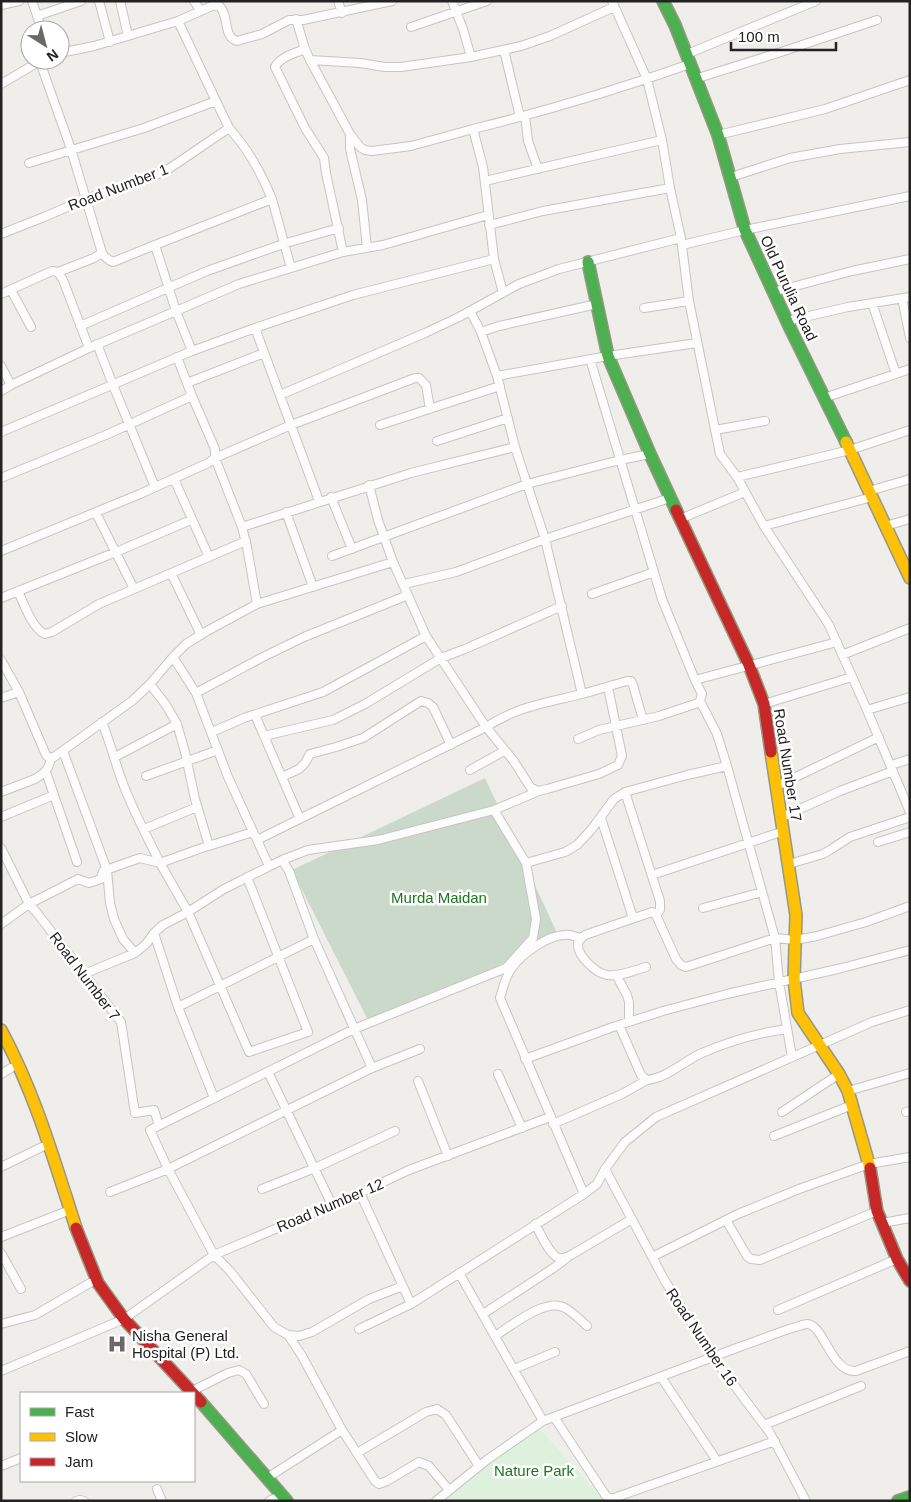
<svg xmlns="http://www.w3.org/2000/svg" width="911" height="1502" font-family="Arial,sans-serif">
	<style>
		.cemetery { fill: #cbd9cb }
		.park { fill: #ddf1dc }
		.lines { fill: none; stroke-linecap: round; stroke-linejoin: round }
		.street-casing { stroke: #c6c5c3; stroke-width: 10 }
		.fast-casing { stroke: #979884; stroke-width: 14 }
		.slow-casing { stroke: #979884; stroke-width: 14 }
		.jam-casing { stroke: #979884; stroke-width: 14 }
		.street { stroke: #fdfcfc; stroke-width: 8 }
		.fast { stroke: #4caf50; stroke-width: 11 }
		.slow { stroke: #ffc107; stroke-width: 11 }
		.jam { stroke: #c62828; stroke-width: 11 }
		.labels { text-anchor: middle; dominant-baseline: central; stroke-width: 5; stroke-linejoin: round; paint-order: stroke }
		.street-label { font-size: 15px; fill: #222; stroke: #fff }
		.park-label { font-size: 15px; fill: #19761d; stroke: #fff }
		.poi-label { font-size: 15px; fill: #222; stroke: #fff; text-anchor: start }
	</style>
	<rect width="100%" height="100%" fill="#f0eeeb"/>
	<path class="cemetery" d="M485 778 559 937 371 1026 292 870Z"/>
	<path class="park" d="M538 1427 605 1501H441Z"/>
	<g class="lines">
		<g class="street-casing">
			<path id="street" d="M32 1 42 30
				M99 1 110 42
				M120 1 128 36
				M194 1 201 11
				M338 1 342 13
				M452 1 463 29 471 57
				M612 1 647 79 662 140 670 188 681 238 689 301 720 454 737 477 764 526 829 625 867 710 910 812
				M1 5 19 1
				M37 16 81 1
				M296 19 305 49 310 60 360 63 385 67H401L471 57 521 46 550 36 614 7
				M411 27 487 1
				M305 49C295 53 280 57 275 67L305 128 324 158 326 173 343 252
				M504 50 520 117
				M60 53 94 46 178 21 212 6 218 5C230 13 222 37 237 41L262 34 289 20H303L392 1
				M687 54 816 1
				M310 60 350 134 360 147 365 150 372 151 411 146 473 129
				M40 62 71 149 102 253C105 258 108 260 113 262L155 245
				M695 79 781 52 877 20
				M1 84 42 60
				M525 116 528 141 538 169
				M350 134V149L362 200 367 248
				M718 135 825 109 910 80
				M29 163 144 128 216 101
				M731 177 790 158 840 149 910 142
				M485 181 662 140
				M272 199 291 268
				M489 225 543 211 670 188
				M1 234 44 217 86 199 154 176 170 168 229 128 216 101 178 21
				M682 245 745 230 910 196
				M494 259 503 293
				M58 272 94 258 102 253
				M11 290 31 327
				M773 292 852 271 910 259
				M1 294 52 271 58 272 63 280 89 348 176 311 155 245 272 199C261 172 248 149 229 128
				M902 298 910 338
				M872 303 896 374
				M644 308 689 301
				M470 311 481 332 497 376 515 447 545 539 582 694
				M787 321 848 307 910 297
				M80 326 207 271 283 244 339 228
				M255 328 319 501
				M481 332 499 326 597 304
				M97 344 113 385 155 487
				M192 351 176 311 239 284 343 252 383 245 488 215
				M1 366 11 385 89 348
				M497 376 608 356 697 343
				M187 383 264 353
				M1 391 11 385
				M280 395 425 333 459 317 519 284 559 269 681 238
				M824 398 910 369
				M380 425 500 386
				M715 430 765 421
				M1 432 192 351 255 328 353 295 494 259 483 167 473 129C546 111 619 89 690 64
				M437 441 508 418
				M737 477 850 450 910 430
				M1 478 108 434 192 396
				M174 479 209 557
				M369 485 378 520 393 562 426 636 486 727 513 760 531 788 539 791 547 789 599 774 618 765 622 756 608 687
				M869 491 910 479
				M331 497 352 549
				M286 512 313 587
				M96 513 134 589
				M680 519 745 492
				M764 526 872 497
				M885 526 910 519
				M242 527 411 473 515 447
				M1 551 140 494 208 463 215 458V449L192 396 177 357
				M332 556 527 484 620 460 650 454
				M171 573 201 635
				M404 584 456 572 545 539 670 498
				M18 591C24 604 32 628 45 634L52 632 99 604 246 541
				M592 594 654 572
				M1 598 116 552 191 520
				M257 604 247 547 242 527 215 458 291 425 415 378H419L426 385 430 409
				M842 655 910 628
				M173 657 196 693 228 777 255 836
				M1 660 19 692 46 755 49 758 54 757 132 701 150 684 173 657 186 644 207 631 257 604 393 562
				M695 680 837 642
				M150 684 166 705 177 724 185 752 195 799 209 846
				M196 693 261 658 304 637 408 595
				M1 698 19 692
				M700 701 717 734 727 766 775 938 779 982 792 1057
				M764 704 852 677
				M867 710 910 697
				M255 715 300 819
				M102 722C110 742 115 762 122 781 132 809 147 836 160 863L199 849 253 832
				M212 732 244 718 323 692 426 636
				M264 736 333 720 365 704 441 658 465 649 562 606
				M578 739 599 730 659 716 698 703 700 701 702 694 695 680 662 599 590 359
				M63 751 107 870 110 903 114 919 123 939 135 953
				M115 757 177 724
				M891 765 910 759
				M470 770 504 751
				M46 772 77 862
				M146 776 218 750
				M282 777 299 769 305 763 310 754 336 747 363 738 421 701 428 703 433 707 451 745
				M777 786 879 737
				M1 792 35 779C45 773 49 769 51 758
				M625 792 660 901V910L656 915
				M1 817 54 795
				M782 817 840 791 893 771
				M601 818 633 918
				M144 829 197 807
				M878 842 910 832
				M1 848 29 904 78 879 89 883 101 879 103 871 140 858 160 863 188 912 224 889 282 860 289 871 314 939 372 1068
				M282 860 308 850 378 840 494 810 539 791
				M526 863 565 852 577 845 591 830 614 799 625 792 687 775 727 766
				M789 864 823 854 830 850 850 837 910 817
				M269 866 257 840 486 727C519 706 545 703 582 694 597 690 612 685 627 681H631L633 685 643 720
				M652 875 784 831
				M703 908 762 892
				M1 924 29 904 37 913 121 1022 135 1113 154 1110 159 1125
				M154 933 178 1007
				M581 938C577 937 573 936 570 935 550 933 522 953 511 969 505 978 503 988 500 998L584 1194
				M646 967C634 970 620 977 607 975 596 973 577 956 578 944 578 940 582 938 585 935L652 912 656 915 676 959 681 965 686 967 775 938 795 940 817 936 866 922 910 906
				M84 974 135 953 146 944 154 933 163 925 188 912 249 1052 308 1032 247 877
				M616 975 627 995 629 1002V1022
				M619 1025 641 1075 647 1080C667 1078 684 1061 702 1053 730 1041 757 1033 787 1029
				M525 1059 613 1027 663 1011 727 994 842 968 910 950
				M268 1072 332 1205
				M1 1074 11 1068
				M498 1074 522 1128
				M418 1081 448 1156
				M848 1091 910 1073
				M214 1098 178 1007 314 939
				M782 1112 839 1074
				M906 1112 910 1111
				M553 1124 622 1094 647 1080
				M774 1136 852 1105
				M1 1167 42 1147
				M605 1169 665 1281 713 1357 770 1433 806 1501
				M262 1189 315 1168 395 1131
				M110 1192 168 1169 372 1068 420 1049
				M360 1193 411 1304
				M726 1220 747 1256 751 1259 760 1260 877 1211
				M882 1223 910 1218
				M535 1224C540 1232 549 1255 559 1258 563 1259 567 1257 571 1255L632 1219
				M1 1237 65 1212
				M1 1253 21 1289
				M652 1257 738 1214 799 1189 869 1164 910 1157
				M459 1273 543 1421C610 1396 676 1371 742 1346 760 1340 778 1332 796 1327 799 1326 804 1324 807 1324 824 1324 831 1373 856 1371L910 1351
				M403 1286 369 1299 312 1332 299 1336 288 1335 274 1327 230 1271 214 1255 168 1169 150 1130 354 1029 506 968 533 938 536 919 526 863 494 810
				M778 1310 897 1259
				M483 1314 552 1269 567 1258
				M1 1324 35 1315 90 1283
				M359 1329 411 1304 584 1194 597 1184 605 1169 625 1142 656 1117 872 1022 910 1010
				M288 1335 302 1356 342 1430 375 1481 379 1484 387 1481 419 1462 429 1466 449 1490
				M495 1336C511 1326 546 1297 565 1308 573 1312 580 1320 587 1326
				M514 1369 555 1352
				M1 1371 124 1319 214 1255 360 1193 409 1170 550 1117
				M661 1377 717 1461
				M192 1391 228 1373 239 1370 246 1374 264 1404
				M554 1417 606 1496 610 1498H614L775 1441
				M764 1425 861 1386
				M357 1453 426 1412 437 1409 446 1415 479 1466
				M1 1466 21 1458
				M267 1478 342 1430
				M157 1489 162 1501
				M76 1501 80 1500 84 1501
				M269 1501 277 1497
				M436 1501 488 1459 543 1421"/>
		</g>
		<g class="fast-casing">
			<path id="fast" d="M663 1 675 25 718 135 745 230 791 330 846 442
				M588 262 608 356 650 454 676 510
				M201 1402 287 1501
				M898 1501 910 1497"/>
		</g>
		<g class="slow-casing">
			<path id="slow" d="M846 442 910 578
				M771 752 796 915 794 979 798 1013 839 1074 848 1091 870 1168
				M1 1030C35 1093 54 1160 76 1228"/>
		</g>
		<g class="jam-casing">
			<path id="jam" d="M676 510 749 665 764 704 771 752
				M870 1168 877 1211 897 1259 910 1281
				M76 1228 98 1283 124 1319 201 1402"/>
		</g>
		<use href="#street" class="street"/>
		<use href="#fast" class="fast"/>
		<use href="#slow" class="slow"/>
		<use href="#jam" class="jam"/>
	</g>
	<defs>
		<g id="hospital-bare" transform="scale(1.5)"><path d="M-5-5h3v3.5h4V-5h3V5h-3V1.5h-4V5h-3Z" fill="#6a6968" stroke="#fff" stroke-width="2.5" paint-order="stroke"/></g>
	</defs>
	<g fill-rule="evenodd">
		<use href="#hospital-bare" x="117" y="1344"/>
	</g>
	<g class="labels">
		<g class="street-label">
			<text transform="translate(118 187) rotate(-21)">Road Number 1</text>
			<text transform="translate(789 288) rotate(65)">Old Purulia Road</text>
			<text transform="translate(788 765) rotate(81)">Road Number 17</text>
			<text transform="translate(85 976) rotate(53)">Road Number 7</text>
			<text transform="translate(330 1205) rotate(-23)">Road Number 12</text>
			<text transform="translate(702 1337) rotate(56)">Road Number 16</text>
		</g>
		<g class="park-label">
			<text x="439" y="897">Murda Maidan</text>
			<text x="534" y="1470">Nature Park</text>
		</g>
		<g class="poi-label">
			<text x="132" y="1335">Nisha General<tspan x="132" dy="17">Hospital (P) Ltd.</tspan></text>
		</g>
	</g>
	<rect width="911" height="1502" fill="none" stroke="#222222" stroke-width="5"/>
	<rect x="20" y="1392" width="175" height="90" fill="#ffffff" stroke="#a7a7a7"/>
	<rect x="30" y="1408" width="25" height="8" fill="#4caf50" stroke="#a7a7a7"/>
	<text x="65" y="1417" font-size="15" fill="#222222">Fast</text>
	<rect x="30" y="1433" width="25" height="8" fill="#ffc107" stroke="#a7a7a7"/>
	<text x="65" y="1442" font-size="15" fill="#222222">Slow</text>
	<rect x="30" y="1458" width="25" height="8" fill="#c62828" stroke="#a7a7a7"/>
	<text x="65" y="1467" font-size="15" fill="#222222">Jam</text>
	<g transform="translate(45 45) rotate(144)"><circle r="24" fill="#ffffff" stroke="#a7a7a7"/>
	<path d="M0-4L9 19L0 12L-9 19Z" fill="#6a6968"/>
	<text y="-8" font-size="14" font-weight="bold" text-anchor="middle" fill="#222222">N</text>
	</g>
	<path d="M731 42v8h105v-8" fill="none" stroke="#222222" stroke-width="2.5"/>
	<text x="738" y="42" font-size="15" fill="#222222" stroke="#ffffff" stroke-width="4" paint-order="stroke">100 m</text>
</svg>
